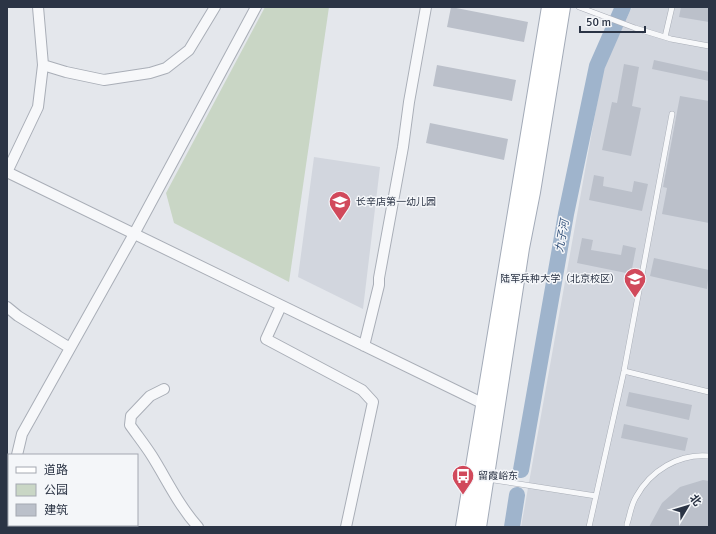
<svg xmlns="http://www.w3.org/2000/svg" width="716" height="534" font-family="Signika,'Noto Sans SC',sans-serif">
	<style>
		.built { fill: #d2d6de }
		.green { fill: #c9d6c5 }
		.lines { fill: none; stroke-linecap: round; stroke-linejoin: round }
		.river { stroke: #9fb4cc; stroke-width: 16 }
		.building { fill: #bbc0ca }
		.lane-casing { stroke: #a9aeb7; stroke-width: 6 }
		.street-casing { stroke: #a9aeb7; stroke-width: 12 }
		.primary-casing { stroke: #a3abb8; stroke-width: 18 }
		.lane { stroke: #f7f8fa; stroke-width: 5 }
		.street { stroke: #f7f8fa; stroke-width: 10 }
		.primary { stroke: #fff; stroke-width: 16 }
		.labels { text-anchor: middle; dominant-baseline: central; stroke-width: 3; stroke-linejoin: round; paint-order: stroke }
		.poi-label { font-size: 10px; fill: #2b3445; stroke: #f4f6f9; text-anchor: start }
		.water-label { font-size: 11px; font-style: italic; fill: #34527a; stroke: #f4f6f9 }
	</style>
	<rect width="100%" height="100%" fill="#e4e7ec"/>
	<path class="built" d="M632 7H709V527H521L603 70Z
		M314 157 380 167 363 309 298 277Z"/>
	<path class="green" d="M265 7H329L289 282 174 223 166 193Z"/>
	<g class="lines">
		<path class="river" d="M521 470 566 214 597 66 623 7
			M512 527 517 495"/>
	</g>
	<path class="building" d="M451 7 528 22 524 42 447 27Z
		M681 7H709V22L679 17Z
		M654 60 709 72V81L652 69Z
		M624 64 639 67 632 106 641 108 631 156 602 150 612 102 617 103Z
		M437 65 516 80 512 101 433 86Z
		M680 96 709 101V223L662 214 667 188 663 187Z
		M430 123 508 139 504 160 426 143Z
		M594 175 604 177 603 186 632 192 634 181 648 184 642 211 589 200Z
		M582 238 593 240 591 250 621 255 623 245 636 248 631 274 577 263Z
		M654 258 709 270 707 289 650 276Z
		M629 392 692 405 689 420 626 406Z
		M624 424 688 438 685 451 621 438Z
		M703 480 709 481V527H649L662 503 680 487Z"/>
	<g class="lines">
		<g class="lane-casing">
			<path id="lane" d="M579 7 635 28 671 39 709 46
				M665 37 672 7
				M624 371 709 392
				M487 479 596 496
				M589 527 624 371 672 114
				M627 527V524C630 515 631 505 636 497 650 471 679 453 709 456"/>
		</g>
		<g class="street-casing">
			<path id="street" d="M43 65 66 72 104 80 150 73 166 68 189 50 215 7
				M7 172 484 404
				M7 172 38 107 43 65 38 7
				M281 306 266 339 362 390 373 402 346 527
				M7 307 18 316 70 348
				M364 346 379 285V278L403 147 409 102 426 7
				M164 389 150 396 131 416 130 425C137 435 145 445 152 456 167 480 179 506 198 527
				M17 455 22 434 134 234 256 7
				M7 481 9 479"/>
		</g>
		<g class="primary-casing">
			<path id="primary" d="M464 527 550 7
				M478 527 521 248 532 192 562 7"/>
		</g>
		<use href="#lane" class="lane"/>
		<use href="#street" class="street"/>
		<use href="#primary" class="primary"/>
	</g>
	<defs>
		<g id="school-pin" transform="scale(1.15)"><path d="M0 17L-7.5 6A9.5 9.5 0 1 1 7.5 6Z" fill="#d1495b" stroke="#f4f6f9"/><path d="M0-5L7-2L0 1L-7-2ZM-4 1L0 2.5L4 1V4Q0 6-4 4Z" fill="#fff"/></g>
		<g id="university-pin" transform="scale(1.15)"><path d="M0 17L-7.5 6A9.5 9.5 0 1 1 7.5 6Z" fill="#d1495b" stroke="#f4f6f9"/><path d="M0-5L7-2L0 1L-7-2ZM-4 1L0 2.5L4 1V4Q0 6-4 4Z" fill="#fff"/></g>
		<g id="bus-pin" transform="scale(1.15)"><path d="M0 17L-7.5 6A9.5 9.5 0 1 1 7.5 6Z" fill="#d1495b" stroke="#f4f6f9"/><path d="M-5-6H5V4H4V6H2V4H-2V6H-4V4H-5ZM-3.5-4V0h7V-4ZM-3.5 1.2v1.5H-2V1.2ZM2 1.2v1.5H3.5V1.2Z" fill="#fff"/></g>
	</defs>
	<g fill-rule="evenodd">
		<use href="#school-pin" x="340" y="202"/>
		<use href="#university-pin" x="635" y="279"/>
		<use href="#bus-pin" x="463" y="476"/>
	</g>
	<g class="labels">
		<g class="poi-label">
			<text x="356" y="202">长辛店第一幼儿园</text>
			<text x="620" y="279" text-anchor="end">陆军兵种大学（北京校区）</text>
			<text x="478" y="476">留霞峪东</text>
		</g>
		<g class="water-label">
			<text transform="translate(562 236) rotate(-80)">九子河</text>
		</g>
	</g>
	<rect width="716" height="534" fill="none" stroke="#2b3445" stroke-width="16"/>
	<rect x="8" y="454" width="130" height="72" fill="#f4f6f9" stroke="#a4a8b1"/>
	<rect x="16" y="467" width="20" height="6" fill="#ffffff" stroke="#a4a8b1"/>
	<text x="44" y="474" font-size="12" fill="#2b3445">道路</text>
	<rect x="16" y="484" width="20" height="12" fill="#c9d6c5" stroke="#a4a8b1"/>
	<text x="44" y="494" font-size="12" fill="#2b3445">公园</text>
	<rect x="16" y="504" width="20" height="12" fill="#bbc0ca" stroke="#a4a8b1"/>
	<text x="44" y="514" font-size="12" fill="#2b3445">建筑</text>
	<g transform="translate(688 506) rotate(52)" stroke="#f4f6f9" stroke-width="3" paint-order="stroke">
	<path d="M0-3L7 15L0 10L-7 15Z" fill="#2b3445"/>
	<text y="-6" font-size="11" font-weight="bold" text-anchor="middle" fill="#2b3445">北</text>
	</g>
	<path d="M580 26v6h65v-6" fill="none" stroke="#2b3445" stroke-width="2"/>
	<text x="586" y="26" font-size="12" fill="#2b3445" stroke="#f4f6f9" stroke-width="3" paint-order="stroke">50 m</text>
</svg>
